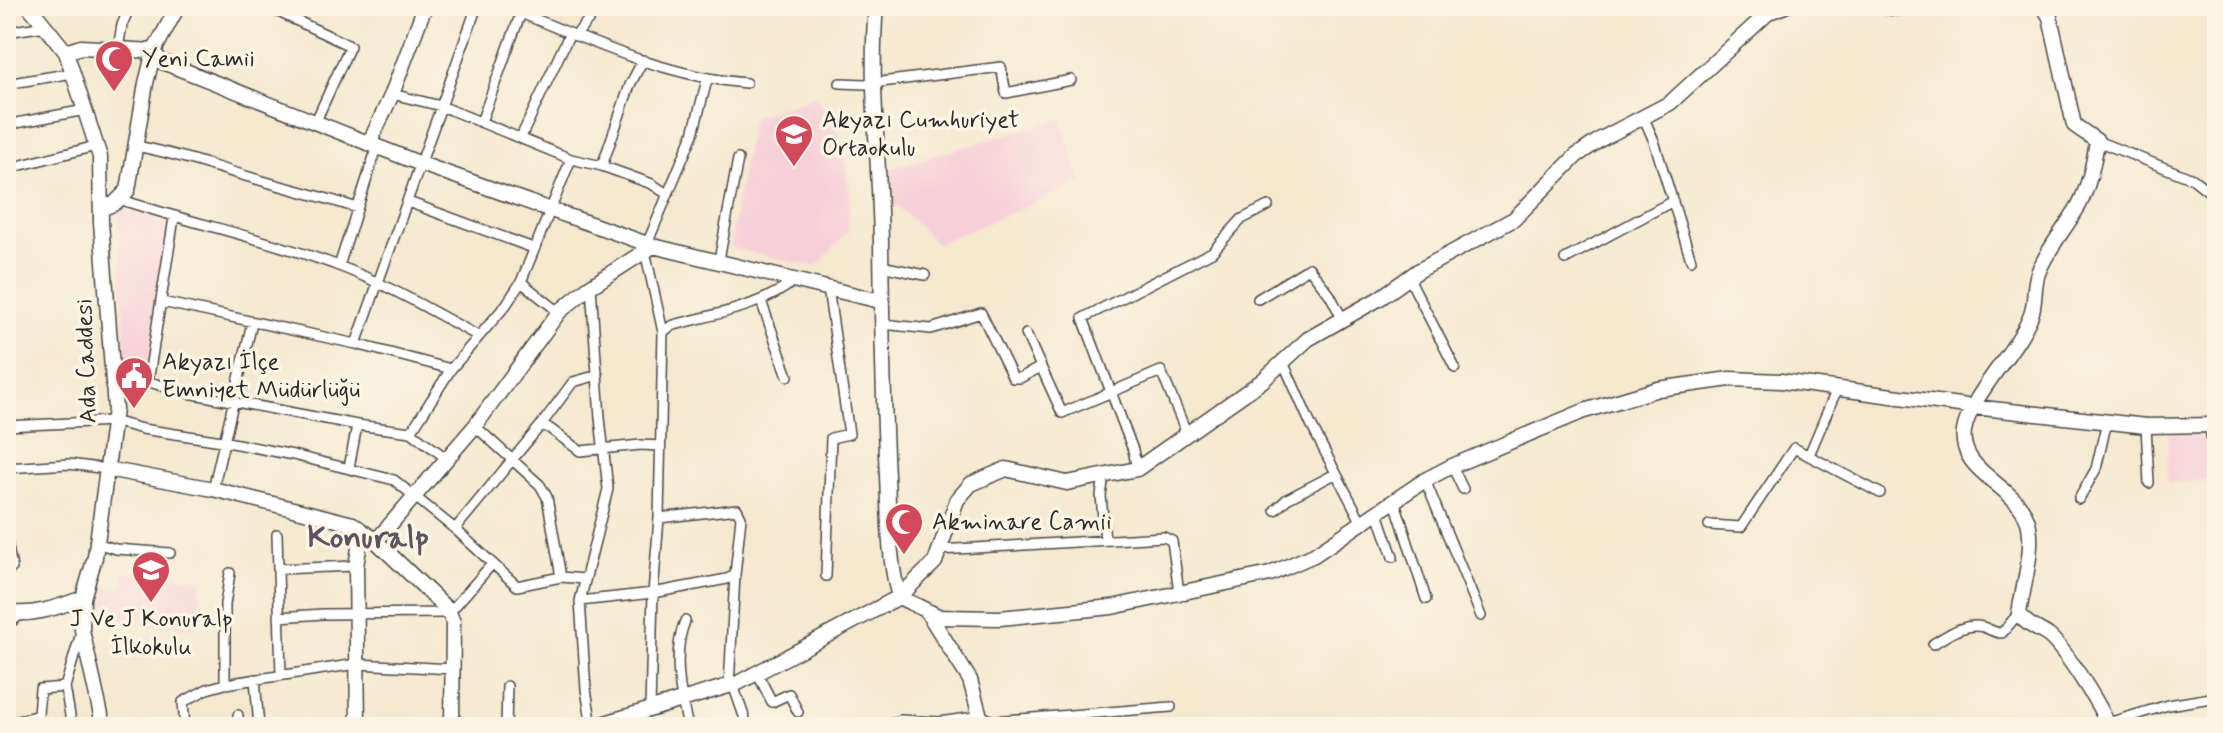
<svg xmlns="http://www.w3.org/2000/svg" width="2223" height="733" font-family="Mynerve,sans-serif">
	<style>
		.built { fill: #f6cfd8 }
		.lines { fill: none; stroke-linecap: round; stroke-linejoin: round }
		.street-casing { stroke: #494744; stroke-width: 12 }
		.secondary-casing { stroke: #494744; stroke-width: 17 }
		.street { stroke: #fff; stroke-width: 9 }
		.secondary { stroke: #fff; stroke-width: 14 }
		.labels { text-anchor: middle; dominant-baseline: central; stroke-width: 7; stroke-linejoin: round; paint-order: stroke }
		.poi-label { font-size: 24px; fill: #2b2b2b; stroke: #fcf5e5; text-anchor: start }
		.street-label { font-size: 24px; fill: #2b2b2b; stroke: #fcf5e5 }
		.district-label { font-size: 32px; font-weight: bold; fill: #615261; stroke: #fcf5e5 }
	</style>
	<rect width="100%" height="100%" fill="#fcf5e5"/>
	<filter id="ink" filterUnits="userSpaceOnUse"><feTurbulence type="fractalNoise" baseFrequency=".0125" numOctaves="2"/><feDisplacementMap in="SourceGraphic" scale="16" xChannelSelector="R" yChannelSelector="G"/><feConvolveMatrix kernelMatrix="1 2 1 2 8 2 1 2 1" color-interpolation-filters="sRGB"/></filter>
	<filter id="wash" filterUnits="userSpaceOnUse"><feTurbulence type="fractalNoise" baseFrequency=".006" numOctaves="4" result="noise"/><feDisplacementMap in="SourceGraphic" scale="32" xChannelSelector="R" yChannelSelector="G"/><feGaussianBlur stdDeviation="1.8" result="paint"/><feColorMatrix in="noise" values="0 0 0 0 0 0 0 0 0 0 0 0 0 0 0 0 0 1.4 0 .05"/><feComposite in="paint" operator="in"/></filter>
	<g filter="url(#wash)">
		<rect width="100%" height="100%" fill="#f5e8cf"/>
		<path class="built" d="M816 96 842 141 850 194 848 232 816 267 729 248 752 117Z
			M1061 119 1082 183 937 244 891 200 888 169Z
			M119 211 171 219 149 375 126 374Z
			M2206 431 2209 480 2167 483 2168 432Z
			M125 572 202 579 197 628 102 619 105 587 123 588Z"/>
	</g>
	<g filter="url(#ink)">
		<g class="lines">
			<g class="street-casing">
				<path id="street" d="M266 6 350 46 315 123
					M503 6C582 37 660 76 746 83
					M6 32 46 26
					M575 36 591 17 595 6
					M118 48 122 25 130 6
					M840 83 865 84 1001 67 1006 93 1071 80
					M6 84 73 73
					M392 94 441 106 571 159 602 166 652 184 667 194
					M1643 116 1654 141 1691 260
					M481 122 521 13
					M6 125 85 110
					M521 137 569 35
					M2097 141 2193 179 2217 198
					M136 146C175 153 211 166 249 177 286 188 321 196 357 208
					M602 166 630 85 643 60
					M6 169 96 146
					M119 199C190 223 265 238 336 265 385 283 432 311 478 336
					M408 202 533 248
					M647 244 693 134 707 80
					M645 251 663 332 659 518 653 593 650 709
					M1565 259 1673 201
					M719 260 738 159
					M339 266 377 147
					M881 266 925 275
					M1409 278 1455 368
					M521 282 559 312
					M591 286 600 418 608 489 580 601 586 689 592 727
					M1258 299 1309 268 1330 295 1343 320
					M761 301 788 376
					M162 302 356 344 451 369
					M882 324 931 329 981 313 1013 378H1020L1041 367
					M663 332 671 326C713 314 761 308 795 280
					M1026 334 1062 413 1161 371 1187 434
					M356 344 477 6
					M1283 362 1311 425 1362 523
					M112 370 178 391 357 425 411 432 446 458
					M148 382 174 218
					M541 425 549 428 580 451 641 445 660 446
					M2209 425 2217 465
					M6 426 113 421 142 429 222 441 293 455 394 480 455 529 517 586 561 577 585 579
					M475 426 540 485 547 497 561 577
					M2146 426 2149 483
					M411 432 451 369 506 305 521 282 571 159
					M1809 455 1837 389
					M1452 466 1463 489
					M6 468 69 464 107 469
					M349 468 357 425
					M1137 469 1133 450 1083 318 1212 252 1242 219 1268 206
					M1104 476 1101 496 1105 540
					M1425 480 1481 616
					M213 489 252 323
					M2079 499 2096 469 2107 421
					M1395 502 1426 599
					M1275 510 1287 499 1335 474
					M1378 513 1393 557
					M1709 525 1741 527 1794 448 1880 493
					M455 529 541 425 573 382 598 375
					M277 534 281 675
					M6 537 12 568
					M96 543 116 549 170 553
					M939 550 1164 537 1172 541 1179 592
					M278 569 356 566
					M826 576 831 438 849 434 828 288
					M580 601 653 593 727 579 735 575 741 517 737 509 659 518
					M279 617 323 614 449 613 492 564
					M685 621C672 653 680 694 688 727
					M6 626 20 615
					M1933 644C1948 635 1965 622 1983 627 1990 629 1994 633 2002 633L2019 613
					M757 673 772 702 789 694 798 712
					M255 679 259 727
					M225 684V604L230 573
					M733 685 745 719
					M729 686 735 575
					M65 687 72 727
					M238 715V727
					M2108 723 2168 705 2217 697
					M6 725 38 715 40 689 65 687 81 633
					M185 727 183 702 207 689 225 684 357 664 453 669
					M506 727 507 686
					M882 727 900 720 939 722 982 716 993 721 1171 707"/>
			</g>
			<g class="secondary-casing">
				<path id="secondary" d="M29 6 66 52 100 157 101 222 115 409 95 557 83 598 82 630 101 715V727
					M876 6C869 85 880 165 881 244 882 322 883 399 887 476 889 517 888 558 899 597L935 562 957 500 971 484 1006 469 1067 483 1137 469 1262 381 1308 339 1380 298 1418 271 1514 219 1576 156 1601 139 1670 103 1769 12 1785 6
					M1882 6 1894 8 1929 6
					M2043 6 2050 17 2074 125 2097 141C2094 162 2089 186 2079 205 2066 228 2047 249 2038 273 2033 287 2036 302 2031 315 2018 350 1970 395 1964 431 1958 473 2017 485 2028 522 2035 547 2023 587 2019 613 2026 626 2038 628 2049 636 2067 652 2100 705 2109 727
					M66 52 81 47 154 51 178 6
					M369 144 392 94 425 6
					M101 209 115 203 128 190 146 83 154 51 160 61 421 164 653 246 880 301
					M107 469 213 489 353 524 376 541 448 610 453 622 452 727
					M376 541 475 426 559 312 588 288 653 246
					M926 610 970 680 983 727
					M6 612C33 617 58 607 83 598
					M358 727 356 566 362 531
					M592 727 738 683 899 597 940 617 1000 618 1112 607 1270 574 1314 555 1425 480 1452 466 1584 411 1658 389 1730 379 1781 381 1974 407 2146 426 2217 425"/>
			</g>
			<use href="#street" class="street"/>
			<use href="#secondary" class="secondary"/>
		</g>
	</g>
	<defs>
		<g id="mosque-pin" transform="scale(2)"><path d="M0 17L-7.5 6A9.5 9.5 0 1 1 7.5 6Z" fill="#d1495b" stroke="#fcf5e5"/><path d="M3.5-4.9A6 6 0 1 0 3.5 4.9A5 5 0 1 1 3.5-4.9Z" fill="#fff"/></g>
		<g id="school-pin" transform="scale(2)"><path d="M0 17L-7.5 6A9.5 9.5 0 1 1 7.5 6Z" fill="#d1495b" stroke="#fcf5e5"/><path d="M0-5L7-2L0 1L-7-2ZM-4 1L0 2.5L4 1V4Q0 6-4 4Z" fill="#fff"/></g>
		<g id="civic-pin" transform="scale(2)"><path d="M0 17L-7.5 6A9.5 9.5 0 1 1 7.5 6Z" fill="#d1495b" stroke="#fcf5e5"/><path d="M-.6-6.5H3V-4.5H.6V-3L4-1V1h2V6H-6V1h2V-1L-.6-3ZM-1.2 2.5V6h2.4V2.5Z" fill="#fff"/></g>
	</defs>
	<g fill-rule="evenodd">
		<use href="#mosque-pin" x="114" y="59"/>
		<use href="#school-pin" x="794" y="134"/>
		<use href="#civic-pin" x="134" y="376"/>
		<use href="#mosque-pin" x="904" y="522"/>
		<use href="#school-pin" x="151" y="570"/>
	</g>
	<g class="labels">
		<g class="poi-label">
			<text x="142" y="59">Yeni Camii</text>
			<text x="822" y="120">Akyazı Cumhuriyet<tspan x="822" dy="28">Ortaokulu</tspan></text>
			<text x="162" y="362">Akyazı İlçe<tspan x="162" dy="28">Emniyet Müdürlüğü</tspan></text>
			<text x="932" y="522">Akminare Camii</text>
			<text x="151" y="619" text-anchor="middle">J Ve J Konuralp<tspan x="151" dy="28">İlkokulu</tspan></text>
		</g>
		<g class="street-label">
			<text transform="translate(87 361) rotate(-92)">Ada Caddesi</text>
		</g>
		<g class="district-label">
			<text x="368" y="538">Konuralp</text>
		</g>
	</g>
	<rect width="2223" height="733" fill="none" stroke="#fcf5e5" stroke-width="32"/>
</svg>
